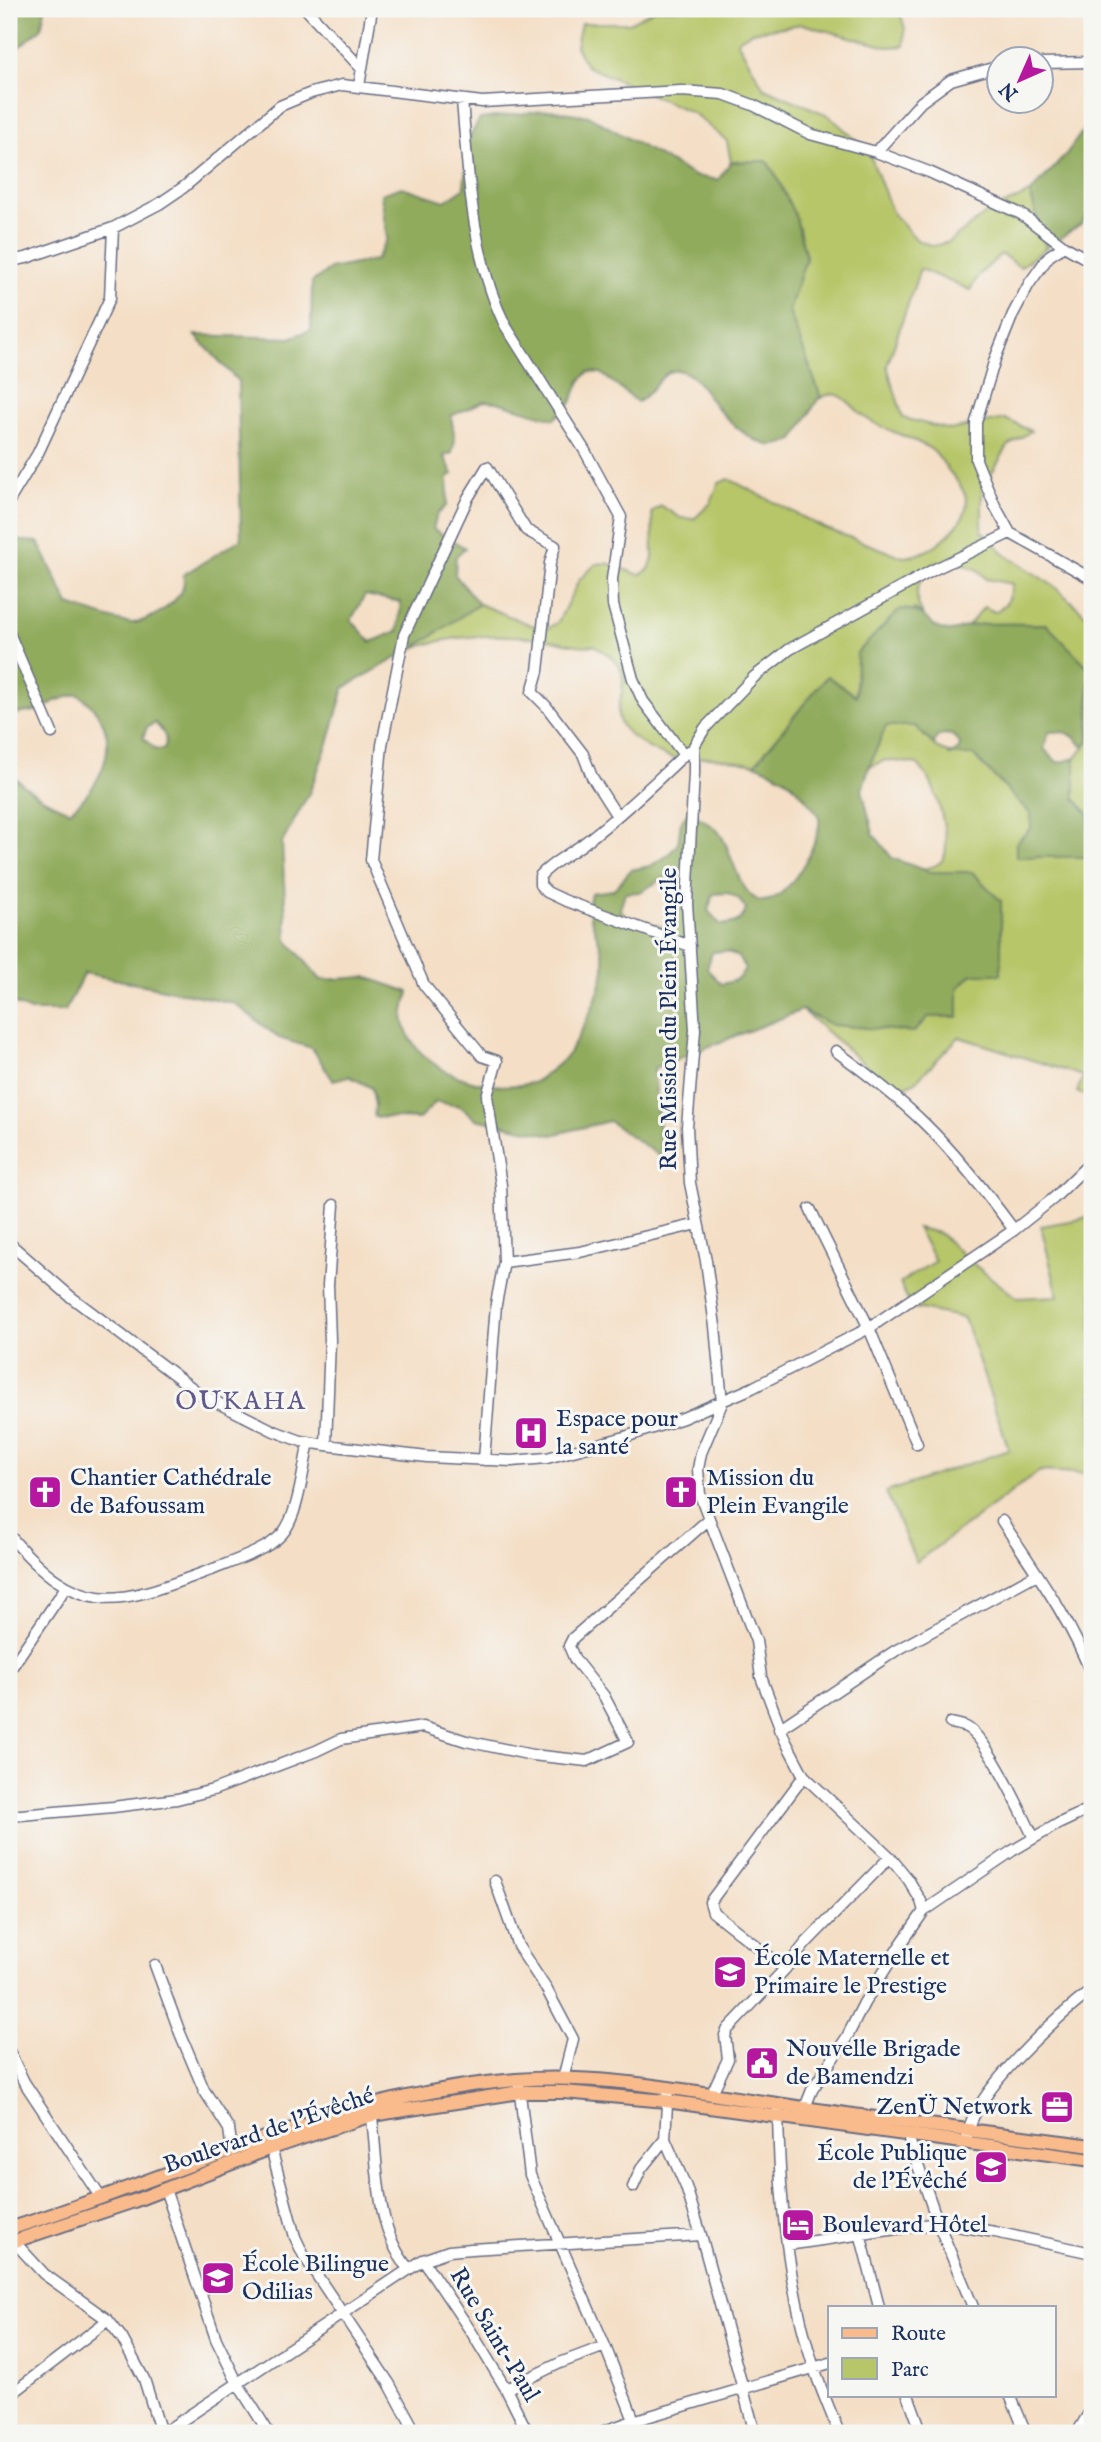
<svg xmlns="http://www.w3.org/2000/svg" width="1101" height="2442" font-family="'IM FELL English',serif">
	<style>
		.green { fill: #b7c669; stroke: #697a64; stroke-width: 2 }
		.forest { fill: #91ab5d; stroke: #566d5e; stroke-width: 2; fill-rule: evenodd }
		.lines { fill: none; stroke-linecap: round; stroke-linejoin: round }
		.minor-casing { stroke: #676c82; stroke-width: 13 }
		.major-casing { stroke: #676c82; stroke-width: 16 }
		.minor { stroke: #fff; stroke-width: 10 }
		.major { stroke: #fabb8c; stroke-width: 12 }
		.labels { text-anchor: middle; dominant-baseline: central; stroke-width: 6; stroke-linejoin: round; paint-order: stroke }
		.street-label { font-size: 24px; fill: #1b2f5e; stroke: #f6f6f2 }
		.poi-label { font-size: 24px; fill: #1b2f5e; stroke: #f6f6f2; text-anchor: start }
		.neighbourhood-label { font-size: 26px; letter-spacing: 2px; fill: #63588a; stroke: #f6f6f2 }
	</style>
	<rect width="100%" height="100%" fill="#f6f6f2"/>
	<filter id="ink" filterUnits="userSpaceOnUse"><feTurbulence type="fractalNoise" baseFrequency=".0143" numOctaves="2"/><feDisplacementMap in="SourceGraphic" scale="14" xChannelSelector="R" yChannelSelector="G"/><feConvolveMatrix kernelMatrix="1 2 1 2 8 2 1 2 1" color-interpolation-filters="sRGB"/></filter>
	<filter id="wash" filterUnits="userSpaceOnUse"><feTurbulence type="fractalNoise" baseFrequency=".00686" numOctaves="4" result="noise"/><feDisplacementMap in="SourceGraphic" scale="28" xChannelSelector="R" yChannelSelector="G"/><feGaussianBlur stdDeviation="1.57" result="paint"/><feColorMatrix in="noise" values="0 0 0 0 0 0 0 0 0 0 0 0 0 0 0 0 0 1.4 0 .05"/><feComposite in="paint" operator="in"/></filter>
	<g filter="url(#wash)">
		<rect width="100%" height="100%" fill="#f4dec5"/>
		<path class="green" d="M656 9H899L905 29 904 46 887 47 802 24 751 32 737 41 764 88 828 115 868 150 893 214 917 240 933 246 949 242 987 213 1030 193 1046 248 1020 267 1001 254 979 275 970 290 920 269 887 366 903 418 950 430 1005 419 1031 431 1008 446 982 489V531L1007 556 1055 587 1092 620V830L1089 835 1092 857V1099L1077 1092 1083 1076 959 1037 916 1081 895 1091 802 1010 832 1025 958 988 972 974 1001 973 972 872H929L923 869C931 867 939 866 943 859 952 845 938 798 931 783 928 776 922 770 918 764L886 760 869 767 885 726H915C938 749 937 755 973 755L1031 814V828L1089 837V814L1075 799V759L1089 741 1046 624 968 626 984 607 995 612 1006 604 1013 584 986 579 978 570 959 563H935C918 579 911 593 923 615L915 609 856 697 827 676 755 764C740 762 722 757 707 757 695 757 681 761 669 757 653 752 618 733 618 714 619 698 628 681 619 666 614 657 603 651 594 645 575 648 559 640 540 638 500 634 453 635 414 648L479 604 531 625 548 628 558 622 579 580 596 564 607 563 640 575 649 569 653 558 652 512 661 506 681 518 694 519 710 504 719 483 729 479 824 528 903 557C922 556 936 547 949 534 975 509 970 495 949 471 944 464 938 455 932 450 913 437 888 432 869 420 852 410 842 385 821 398L789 311 806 257 796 218 767 161 731 162 727 141 693 113 586 66 576 46 581 23H629Z
			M1092 1217V1474L1040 1471 916 1562 886 1492 1009 1450 964 1318 911 1307 900 1283 935 1261 917 1228 939 1233 972 1263 1017 1298 1058 1296 1041 1226Z"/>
		<path class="forest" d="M9 9H45L41 29 9 55Z
			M550 110 589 116 694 176 718 180 731 162 767 161 778 179 796 218 806 258 789 311 821 398 818 399 794 440C787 442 776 447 768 445 748 440 726 419 713 403 704 391 692 367 672 371 661 373 651 395 637 402L601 373 588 372 580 381 571 403 554 419 497 402 484 401 451 416 455 440 452 453 444 456 453 474 448 477 447 505 437 515 433 529 465 548 456 556 455 575 479 604 414 648 344 688 328 743 310 791 282 843 287 940 321 980 366 977 409 992C407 1001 401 1015 404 1023 416 1072 487 1094 532 1083 539 1081 564 1060 569 1053 582 1031 607 984 604 959 601 936 583 917 591 893L613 890 631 870 650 866 667 856 678 844 681 822 689 811C697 817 708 822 716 829 732 845 735 887 756 899 783 914 823 839 819 818 817 810 792 782 784 778 775 772 765 768 755 764L827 676 856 696 857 653 900 609C929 609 927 629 948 631 956 632 961 627 969 626 992 621 1022 625 1046 624L1089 668V741L1082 746C1073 733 1066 731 1049 732L1044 749 1058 763 1075 758V799L1089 814V857H1016V843L1031 828V814L973 755H950L959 749 960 743 952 735 943 734 936 738 934 745 915 726H886L869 767 862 790 873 833 892 858 929 872H972L1001 901V974H972L958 988V1017H928L914 1032 832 1025 802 1010 654 1068 661 1157 609 1121 552 1135 476 1119 460 1106 436 1102 419 1119 374 1117 375 1106 372 1088 349 1076 333 1080 312 1048 279 1038 234 1003 84 973 65 1011H30L9 1001V772C27 790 45 802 70 811 100 787 123 743 94 709 89 703 85 698 77 694L55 701 41 710 9 715V669L14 663 15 657 9 649V540L38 542 69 605C83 609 120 624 133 623 152 621 190 597 183 575L241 539 238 381 195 335 290 338 311 330 312 282 330 269 376 260 387 239 381 194 402 187 445 201 464 188 469 138 480 119ZM365 595 401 602 398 631 371 642 351 620ZM155 723C163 731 169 738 164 749L156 750 143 738 147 727ZM671 874 683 906 664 928 648 922 633 924 620 909 625 893 640 892ZM728 893 738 898 746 909C743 922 733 924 721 925L708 911 713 894ZM727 951 738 957 745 968C742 980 732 982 721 984L707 969 712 952Z
			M1092 118V208L1082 223 1046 248 1030 193 1064 157Z"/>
	</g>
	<g filter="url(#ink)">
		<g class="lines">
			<g class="minor-casing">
				<path id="minor" d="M306 9 362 69
					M1042 63 1092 62
					M359 86 372 9
					M462 100C468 173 472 258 505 325L585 451 621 517 612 579 613 605 633 679 643 701 684 755
					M876 152 921 102 951 80 1000 66
					M9 261 26 258 113 228 159 204 184 187 280 106 311 93 342 85 482 102 681 91 723 94 753 105 810 134 876 152 929 172 1021 214 1064 246
					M1092 262 1064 246 1049 256 1029 284 1013 314 995 359 976 422V460L995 506 1010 533 1092 579
					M9 501 38 453 110 298 113 228
					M9 633 52 733
					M688 751C655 783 621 815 583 844 569 855 552 862 540 876V885L547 892 566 901 690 946
					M836 1051C866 1073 896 1096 923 1122 957 1155 986 1192 1014 1230
					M810 1209 869 1328 917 1444
					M9 1243 71 1297 200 1394 274 1431 301 1441 326 1445 427 1457 512 1461 547 1458 625 1437 683 1418 752 1388 869 1328 1014 1230 1054 1198 1092 1161
					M504 1262 580 1252 698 1224
					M326 1445 330 1340 328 1285 334 1205
					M484 1460 496 1304 504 1262 501 1185 487 1096 497 1061 482 1056 424 985 371 860 382 745 404 635 468 498 487 467 526 530 555 546 550 563 538 671 532 692 546 706 583 754 592 777 617 816
					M1002 1521C1035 1571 1071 1620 1092 1676
					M9 1535C82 1620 115 1605 211 1570 231 1562 268 1550 282 1534 299 1515 303 1467 309 1442
					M9 1671 66 1587
					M950 1723C955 1724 961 1725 966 1727 988 1738 1022 1814 1034 1838
					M779 1729 895 1651 1037 1574
					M9 1816 113 1807 177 1799 213 1790 316 1751 341 1739 423 1727 466 1741 532 1755 587 1761 628 1742 604 1696 575 1660 569 1646 573 1638 708 1520
					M495 1881 518 1946 547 1990 573 2039 563 2079
					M924 1911 1012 1851 1058 1824 1092 1808
					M155 1965 180 2033 204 2090 229 2129 232 2151
					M785 1969 713 1912 710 1902 804 1776
					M9 2051 24 2082 101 2198
					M519 2086 530 2175 605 2346 639 2433
					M668 2087 665 2139 686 2187 701 2235 755 2433
					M712 2093 728 2059 725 2035 728 2029 785 1969 806 1943 890 1857
					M778 2109C779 2196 787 2285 814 2368 821 2390 831 2412 839 2433
					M371 2111C379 2162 373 2225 408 2268
					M802 2115 812 2090 847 2037 864 2003 899 1947 924 1911 921 1901 908 1879 890 1857 804 1776 785 1740 761 1677 756 1641 700 1495 698 1469 701 1453 722 1403 715 1326 706 1261 690 1183 687 1127 695 1030 687 903 694 773V746L705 728 754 677 790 649 933 570 1010 533
					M907 2134 938 2223 973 2307
					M967 2136C974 2091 1056 2018 1092 1990
					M271 2148 295 2237 304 2256 389 2383 416 2433
					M633 2187 641 2169 665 2139
					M165 2189 216 2339 238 2384 269 2433
					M860 2233 879 2307
					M9 2236 44 2274 108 2320 122 2338 144 2379 161 2433
					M787 2245 938 2223 995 2232 1092 2253
					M423 2260 472 2333 506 2389 528 2433
					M506 2389 560 2363 605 2346
					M908 2395 922 2433
					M1010 2395 1026 2433
					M9 2396 108 2320
					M163 2433 423 2260 449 2251 471 2249 701 2235
					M599 2433 633 2421 830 2363
					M1077 2433 1092 2408"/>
			</g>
			<g class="major-casing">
				<path id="major" d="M9 2229C176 2177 339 2094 516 2080 601 2073 693 2092 777 2104 881 2120 987 2132 1092 2146
					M9 2243 134 2201 271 2148 372 2115 520 2092H564L666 2101 1092 2160"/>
			</g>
			<use href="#minor" class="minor"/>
			<use href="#major" class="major"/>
		</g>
	</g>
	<defs>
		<g id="hospital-square" transform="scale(1.75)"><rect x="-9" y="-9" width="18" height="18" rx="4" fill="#b5179e" stroke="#f6f6f2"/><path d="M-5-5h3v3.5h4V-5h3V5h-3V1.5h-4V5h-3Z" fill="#fff"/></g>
		<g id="church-square" transform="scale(1.75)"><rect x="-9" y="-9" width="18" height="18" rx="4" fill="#b5179e" stroke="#f6f6f2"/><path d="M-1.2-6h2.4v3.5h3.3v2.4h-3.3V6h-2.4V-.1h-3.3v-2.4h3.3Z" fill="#fff"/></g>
		<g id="school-square" transform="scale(1.75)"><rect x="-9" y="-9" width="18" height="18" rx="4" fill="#b5179e" stroke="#f6f6f2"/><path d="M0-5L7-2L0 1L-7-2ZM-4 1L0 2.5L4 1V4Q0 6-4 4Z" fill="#fff"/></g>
		<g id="civic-square" transform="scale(1.75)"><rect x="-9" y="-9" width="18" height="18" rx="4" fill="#b5179e" stroke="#f6f6f2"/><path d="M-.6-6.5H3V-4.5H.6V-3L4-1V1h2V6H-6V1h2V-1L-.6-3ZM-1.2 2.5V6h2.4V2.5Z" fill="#fff"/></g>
		<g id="office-square" transform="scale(1.75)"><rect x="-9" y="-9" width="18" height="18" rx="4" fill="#b5179e" stroke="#f6f6f2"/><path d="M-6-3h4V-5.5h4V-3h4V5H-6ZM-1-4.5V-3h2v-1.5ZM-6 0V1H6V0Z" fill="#fff"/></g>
		<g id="hotel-square" transform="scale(1.75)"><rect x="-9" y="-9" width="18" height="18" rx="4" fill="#b5179e" stroke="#f6f6f2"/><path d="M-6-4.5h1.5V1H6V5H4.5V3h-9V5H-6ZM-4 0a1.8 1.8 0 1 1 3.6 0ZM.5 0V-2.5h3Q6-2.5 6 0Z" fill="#fff"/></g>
	</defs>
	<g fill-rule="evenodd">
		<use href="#hospital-square" x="531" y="1433"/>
		<use href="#church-square" x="45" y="1492"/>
		<use href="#church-square" x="681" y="1492"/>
		<use href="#school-square" x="730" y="1972"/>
		<use href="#civic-square" x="762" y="2063"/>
		<use href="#office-square" x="1057" y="2107"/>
		<use href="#school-square" x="991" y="2167"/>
		<use href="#hotel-square" x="798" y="2225"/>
		<use href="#school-square" x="218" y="2278"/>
	</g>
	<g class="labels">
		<g class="street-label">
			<text transform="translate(669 1019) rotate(-90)">Rue Mission du Plein Évangile</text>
			<text transform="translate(269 2131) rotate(-19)">Boulevard de l'Évêché</text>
			<text transform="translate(494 2335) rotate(59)">Rue Saint-Paul</text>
		</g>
		<g class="poi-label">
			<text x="556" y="1419">Espace pour<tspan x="556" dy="28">la santé</tspan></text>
			<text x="70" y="1478">Chantier Cathédrale<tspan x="70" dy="28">de Bafoussam</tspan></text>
			<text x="706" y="1478">Mission du<tspan x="706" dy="28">Plein Evangile</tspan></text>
			<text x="754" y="1958">École Maternelle et<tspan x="754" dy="28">Primaire le Prestige</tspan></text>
			<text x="786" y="2049">Nouvelle Brigade<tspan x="786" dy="28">de Bamendzi</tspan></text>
			<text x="1032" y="2107" text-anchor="end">ZenÜ Network</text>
			<text x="967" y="2153" text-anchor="end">École Publique<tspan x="967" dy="28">de l'Évêché</tspan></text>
			<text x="822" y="2225">Boulevard Hôtel</text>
			<text x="242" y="2264">École Bilingue<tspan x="242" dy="28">Odilias</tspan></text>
		</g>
		<g class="neighbourhood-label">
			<text x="241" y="1401">OUKAHA</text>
		</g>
	</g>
	<rect width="1101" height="2442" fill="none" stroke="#f6f6f2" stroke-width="35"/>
	<rect x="828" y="2306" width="228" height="91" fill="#f6f6f2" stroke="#9ea6b7" stroke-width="2"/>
	<rect x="842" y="2328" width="35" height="10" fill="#fabb8c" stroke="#9ea6b7" stroke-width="2"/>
	<text x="891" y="2340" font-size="21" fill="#1b2f5e">Route</text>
	<rect x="842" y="2358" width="35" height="21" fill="#b7c669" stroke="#9ea6b7" stroke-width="2"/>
	<text x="891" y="2376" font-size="21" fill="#1b2f5e">Parc</text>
	<g transform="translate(1020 80) rotate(225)"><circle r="33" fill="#f6f6f2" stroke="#9ea6b7" stroke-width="2"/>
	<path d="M0-5L12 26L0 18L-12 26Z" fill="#b5179e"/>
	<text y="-10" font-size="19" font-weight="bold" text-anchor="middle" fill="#1b2f5e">N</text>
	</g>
</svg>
